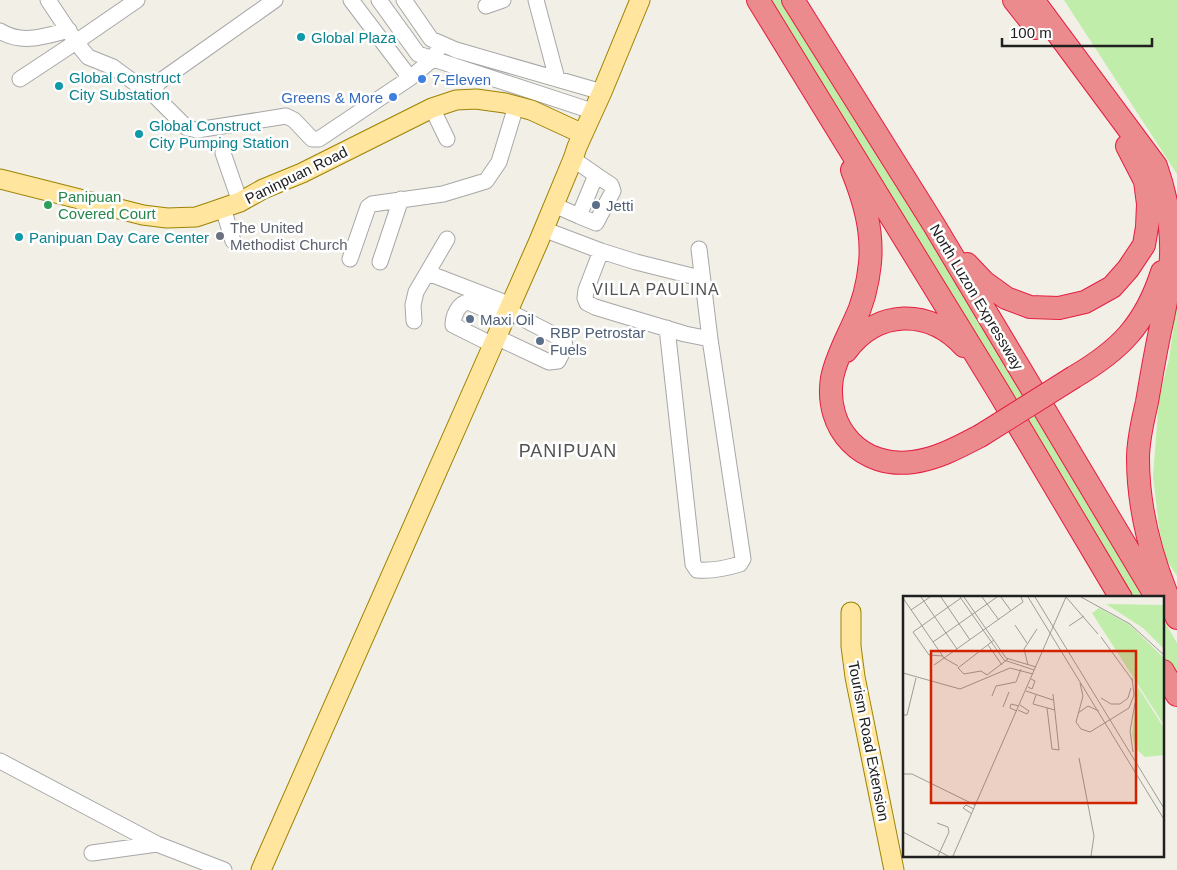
<svg xmlns="http://www.w3.org/2000/svg" width="1177" height="870" font-family="Helvetica,sans-serif">
	<style>
		.grass { fill: #c0edaa }
		.lines { fill: none; stroke-linecap: round; stroke-linejoin: round }
		.minor-casing { stroke: #a7a7a7; stroke-width: 17 }
		.major-casing { stroke: #9d8300; stroke-width: 21 }
		.highway-casing { stroke: #e51e41; stroke-width: 24 }
		.minor { stroke: #fff; stroke-width: 15 }
		.major { stroke: #ffe59e; stroke-width: 19 }
		.highway { stroke: #ec8b8d; stroke-width: 22 }
		.highway-bridge-casing { stroke: #e51e41; stroke-width: 24; stroke-linecap: butt }
		.highway-bridge { stroke: #ec8b8d; stroke-width: 22 }
		.culture-dot { fill: #0f9aa8; stroke: #fff; stroke-width: 2 }
		.shop-dot { fill: #3f7fe0; stroke: #fff; stroke-width: 2 }
		.leisure-dot { fill: #2e9e5b; stroke: #fff; stroke-width: 2 }
		.service-dot { fill: #5c6f8a; stroke: #fff; stroke-width: 2 }
		.worship-dot { fill: #6b7280; stroke: #fff; stroke-width: 2 }
		.labels { text-anchor: middle; dominant-baseline: central; stroke-width: 5; stroke-linejoin: round; paint-order: stroke }
		.culture-label { font-size: 15px; fill: #0d838f; stroke: #fff; text-anchor: start }
		.shop-label { font-size: 15px; fill: #366cbe; stroke: #fff; text-anchor: start }
		.street-label { font-size: 15px; fill: #202020; stroke: #fff }
		.leisure-label { font-size: 15px; fill: #27864d; stroke: #fff; text-anchor: start }
		.service-label { font-size: 15px; fill: #4e5e75; stroke: #fff; text-anchor: start }
		.worship-label { font-size: 15px; fill: #5b616d; stroke: #fff; text-anchor: start }
		.neighbourhood-label { font-size: 16px; letter-spacing: 1px; fill: #535353; stroke: #fff }
		.quarter-label { font-size: 18px; letter-spacing: 1px; fill: #535353; stroke: #fff }
		.inset-road { fill: none; stroke: #9d9c97; stroke-width: 1 }
		.view { fill: #d12300; fill-opacity: 0.15; stroke: #d12300; stroke-width: 2.5 }
		.inset-edge { fill: none; stroke: #202020; stroke-width: 2.5 }
	</style>
	<rect width="100%" height="100%" fill="#f1efe6"/>
	<path class="grass" d="M764 0H788L1151 597H1128Z
		M1064 0H1177V174Z
		M1177 304V576L1166 559 1159 528 1153 476 1159 398 1169 359Z
		M1163 619 1177 643V682L1163 659Z"/>
	<g class="lines">
		<g class="minor-casing">
			<path id="minor" d="M48 0 76 42 137 0
				M275 0 159 82 155 88 156 97 187 128 197 130 286 116 294 120 312 139H319L410 78 433 59 441 44
				M351 0 410 78
				M379 0 418 54 592 111
				M404 0 431 39 456 50 602 92
				M536 0 557 79
				M486 6 503 0
				M0 31C22 45 46 36 69 30
				M20 79 76 42 88 57 113 67 139 86 155 88
				M432 108 447 139
				M223 153 240 202
				M554 205 579 216 596 175 573 159
				M223 208 233 241
				M579 216 596 223 613 191 611 185 596 175
				M543 229 601 251 636 262 700 278 702 282
				M601 251 586 290 585 298 587 303 595 307 618 314 685 334 710 339
				M350 259 368 207 372 204 443 194 486 181 499 162 516 106
				M380 262 401 199
				M428 273 511 305
				M414 321 413 305 416 292 447 239
				M667 328 693 564 697 570C711 571 727 568 740 564L743 559 710 339 699 249
				M496 337 549 362 558 361 565 347 564 340 508 311
				M493 345 453 325C453 317 458 303 468 302L505 318
				M0 761 157 844 224 870
				M92 853 157 844"/>
		</g>
		<g class="major-casing">
			<path id="major" d="M0 179 143 215 167 218 196 217 214 211 240 202 263 189 302 173 432 108 456 100 476 99 505 103 531 110 583 134
				M851 612V646L855 677 894 870
				M261 870 538 243 573 159 577 147 602 92 640 0"/>
		</g>
		<g class="highway-casing">
			<path id="highway" d="M758 0 998 391 1121 598
				M793 0 934 225 1157 598
				M1014 0 1036 28
				M1033 0 1156 166C1177 226 1174 270 1160 331 1155 355 1151 378 1147 402 1143 420 1138 439 1138 458 1138 513 1154 568 1177 618
				M852 170C864 200 873 230 870 263 868 283 863 304 854 322 846 340 836 358 832 378 824 429 862 469 913 462 937 459 959 447 980 436
				M967 264 984 282 1006 298 1030 307 1059 308 1085 302 1112 287 1128 269 1144 245 1147 227 1148 204 1145 181 1127 146
				M846 351C877 309 929 308 964 346
				M1074 377C1120 350 1145 325 1162 272
				M1163 671 1177 695"/>
		</g>
		<use href="#minor" class="minor"/>
		<use href="#major" class="major"/>
		<use href="#highway" class="highway"/>
		<g class="highway-bridge-casing">
			<path id="highway-bridge" d="M980 436 1074 377"/>
		</g>
		<use href="#highway-bridge" class="highway-bridge"/>
	</g>
	<g class="culture-dot">
		<circle cx="301" cy="37" r="5"/>
		<circle cx="59" cy="86" r="5"/>
		<circle cx="139" cy="134" r="5"/>
		<circle cx="19" cy="237" r="5"/>
	</g>
	<g class="shop-dot">
		<circle cx="422" cy="79" r="5"/>
		<circle cx="393" cy="97" r="5"/>
	</g>
	<circle class="leisure-dot" cx="48" cy="205" r="5"/>
	<g class="service-dot">
		<circle cx="596" cy="205" r="5"/>
		<circle cx="470" cy="319" r="5"/>
		<circle cx="540" cy="341" r="5"/>
	</g>
	<circle class="worship-dot" cx="220" cy="236" r="5"/>
	<g class="labels">
		<g class="culture-label">
			<text x="311" y="37">Global Plaza</text>
			<text x="69" y="77">Global Construct<tspan x="69" dy="17">City Substation</tspan></text>
			<text x="149" y="125">Global Construct<tspan x="149" dy="17">City Pumping Station</tspan></text>
			<text x="29" y="237">Panipuan Day Care Center</text>
		</g>
		<g class="shop-label">
			<text x="432" y="79">7-Eleven</text>
			<text x="383" y="97" text-anchor="end">Greens &amp; More</text>
		</g>
		<g class="street-label">
			<text transform="translate(296 175) rotate(-26)">Paninpuan Road</text>
			<text transform="translate(977 297) rotate(59)">North Luzon Expressway</text>
			<text transform="translate(869 741) rotate(79)">Tourism Road Extension</text>
		</g>
		<g class="leisure-label">
			<text x="58" y="196">Panipuan<tspan x="58" dy="17">Covered Court</tspan></text>
		</g>
		<g class="service-label">
			<text x="606" y="205">Jetti</text>
			<text x="480" y="319">Maxi Oil</text>
			<text x="550" y="332">RBP Petrostar<tspan x="550" dy="17">Fuels</tspan></text>
		</g>
		<g class="worship-label">
			<text x="230" y="227">The United<tspan x="230" dy="17">Methodist Church</tspan></text>
		</g>
		<g class="neighbourhood-label">
			<text x="656" y="289">VILLA PAULINA</text>
		</g>
		<g class="quarter-label">
			<text x="568" y="451">PANIPUAN</text>
		</g>
	</g>
	<g transform="translate(903 596)">
		<rect width="261" height="261" fill="#f1efe6"/>
		<path d="M203 8 261 9V53L240 32ZM196 12 227 29 261 62V129L189 17ZM235 91 261 132V159L242 161 232 152 229 138Z" fill="#c0edaa"/>
		<path class="inset-road" d="M18 1 54 53M38 1 67 44M57 1 101 64 131 74M61 1 103 62 133 71M79 1 96 24M98 1 108 15M125 1 262 225M132 1 262 214M163 1 195 38M178 1 227 28 262 60M0 2 41 62 120 6 118 1M8 14 27 1M112 29 124 47M166 30 181 20M198 41 230 85M91 44 55 72 61 78 78 75 84 79 105 63M30 46 94 1M85 49 99 69M40 60 26 59 10 36 58 2M31 69 41 62 55 70M125 69 121 53 134 33M0 77 57 93 107 72 130 78M177 87 180 100 173 126 178 133 187 136 226 112 231 99 229 82M125 91 129 93 132 85 128 83M123 95 150 104M133 99 130 108 152 114M89 100 93 90 113 86 118 73M198 102 208 108H217L225 102 228 92M100 111 106 96M144 112 149 153 156 154 150 98M115 114 124 118 126 115 117 109M114 115 107 112 108 108 116 110M175 117 185 110 196 115M0 119H4L13 82M230 156 227 135 232 107M176 162 191 240 188 260M1 178H9L72 209M69 218 60 212 63 209 71 213M34 227 45 231 46 236 35 260M0 236 45 260M50 260 163 1"/>
		<path class="view" d="M28 55H233V207H28Z"/>
		<rect width="261" height="261" class="inset-edge"/>
	</g>
	<path d="M1002 38v8h150v-8" fill="none" stroke="#202020" stroke-width="2.5"/>
	<text x="1010" y="38" font-size="15" fill="#202020" stroke="#ffffff" stroke-width="4" paint-order="stroke">100 m</text>
</svg>
